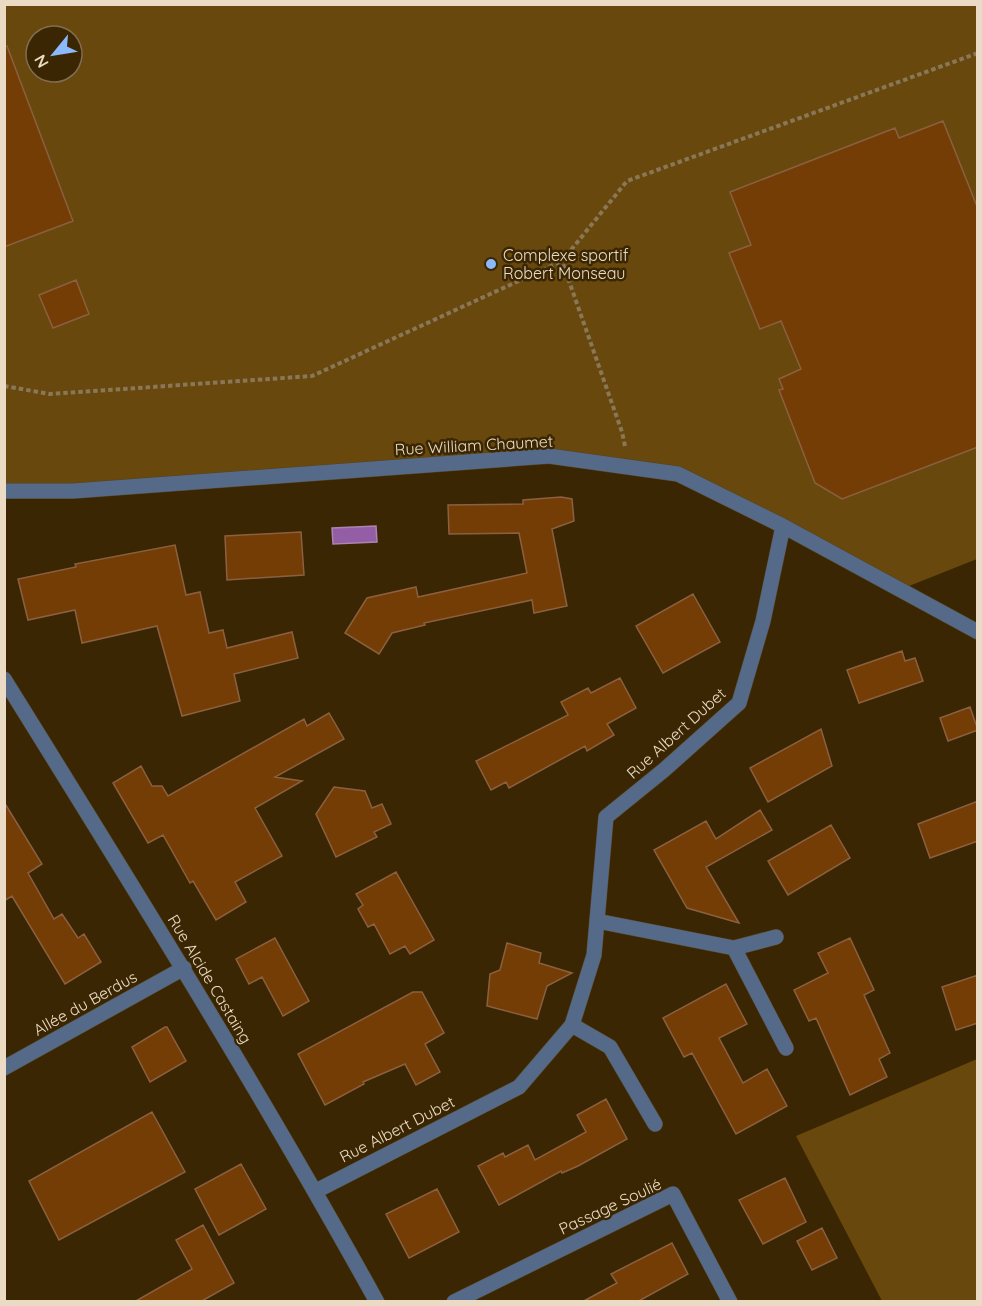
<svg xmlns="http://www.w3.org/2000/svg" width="982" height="1306" font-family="Quicksand,sans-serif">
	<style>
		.green { fill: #68480d; fill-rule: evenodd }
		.water { fill: #935ea6; stroke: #ad84af; stroke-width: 1.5 }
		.building { fill: #743d06; stroke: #8b6040; stroke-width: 1.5 }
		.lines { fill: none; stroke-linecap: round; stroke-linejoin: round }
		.service-casing { stroke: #564321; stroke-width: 16 }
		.minor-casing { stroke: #564321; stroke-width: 16 }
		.path { stroke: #897758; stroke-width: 4; stroke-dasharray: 4.5 3; stroke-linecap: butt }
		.service { stroke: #546a88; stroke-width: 15 }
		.minor { stroke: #546a88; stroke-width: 15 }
		.poi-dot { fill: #8bbafc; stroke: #3a2602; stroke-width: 2 }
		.labels { text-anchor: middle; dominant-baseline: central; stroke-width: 5; stroke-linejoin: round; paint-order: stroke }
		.poi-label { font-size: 16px; fill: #ebdbc4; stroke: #3a2602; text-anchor: start }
		.street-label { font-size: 16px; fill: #ebdbc4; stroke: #3a2602 }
	</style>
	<rect width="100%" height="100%" fill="#3a2602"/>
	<path class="green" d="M5 5H977V559L899 590 678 474 549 456 5 491ZM36 36H72V72H36Z
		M977 1059V1301H882L796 1136Z"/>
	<path class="water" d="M376 526 377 542 333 544 332 528Z"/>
	<path class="building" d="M4 46H7L73 221 4 247Z
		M943 121 978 209V447L842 499 815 483 779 390 783 389 779 379 801 369 781 321 760 329 729 253 751 245 730 192 895 128 899 138Z
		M76 280 89 314 53 328 39 295Z
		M561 497 572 499 574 521 552 529 567 606 534 613 532 600 424 623 425 625 392 633 379 654 345 633 367 598 416 587 418 597 527 573 519 533 449 534 448 505 523 504V500Z
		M301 532 304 575 227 580 225 536Z
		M175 545 186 595 200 592 209 633 223 630 227 648 292 632 298 658 234 674 240 701 182 716 157 626 82 643 75 610 28 620 18 579 76 567 75 564Z
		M693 594 720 642 663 673 636 626Z
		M902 651 905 661 915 658 923 681 859 703 847 670Z
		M620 678 636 708 607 724 614 735 587 751 585 746 509 788 506 782 491 790 476 761 568 715 561 702 588 688 591 693Z
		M970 707 978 730 948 741 940 718Z
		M329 713 344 739 275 777 302 781 255 808 282 856 235 882 246 902 216 920 193 881 190 883 163 835 148 843 113 783 141 766 152 786H162L168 796 304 719 307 726Z
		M821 729 832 766 768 802 750 768Z
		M334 787 365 791 372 808 382 804 391 824 374 832 377 837 336 857 316 814Z
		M978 801V841L930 858 918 824Z
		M4 802 42 864 28 873 54 919 62 914 78 938 84 934 101 962 65 984 12 896 4 901Z
		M760 810 772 830 706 867 739 923 687 908 654 850 706 821 716 839Z
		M831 825 850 858 788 895 768 861Z
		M396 872 434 940 410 954 405 946 390 954 374 924 368 927 358 909 363 905 356 894Z
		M275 938 309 1001 283 1016 262 977 249 984 236 959Z
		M850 938 874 990 864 995 890 1053 879 1059 887 1077 850 1095 816 1018 809 1021 794 990 828 973 818 953Z
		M507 943 541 953 539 963 572 973 547 986 537 1019 487 1006 490 974 500 970Z
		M978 975V1023L956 1030 942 987Z
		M726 984 747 1024 719 1038 743 1083 767 1069 787 1106 736 1134 692 1053 684 1057 663 1018Z
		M413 992H422L444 1033 425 1044 440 1072 416 1085 405 1064 363 1082 364 1084 325 1105 298 1054Z
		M165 1027H167L186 1061 150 1082 132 1047Z
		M606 1099 627 1139 578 1166 562 1173 561 1171 499 1205 478 1166 503 1153 505 1157 528 1145 535 1160 586 1132 577 1115Z
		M152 1112 185 1172 59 1240 29 1181Z
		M241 1164 266 1209 219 1235 195 1189Z
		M785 1178 806 1222 763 1244 739 1200Z
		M437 1189 459 1232 409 1258 386 1214Z
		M203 1225 234 1283 200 1302H134L192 1269 176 1240Z
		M822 1228 837 1258 812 1270 797 1241Z
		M672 1243 688 1274 637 1302H582L617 1283 611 1274Z"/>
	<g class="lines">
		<g class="service-casing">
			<path id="service" d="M597 921 734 948 786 1048
				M734 948 776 937
				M572 1025 610 1047 655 1124"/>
		</g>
		<g class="minor-casing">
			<path id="minor" d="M4 491H73L549 456 678 474 783 526 978 632
				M4 679C132 885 260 1090 377 1302
				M4 1068 184 968
				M316 1191 519 1087 572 1025 594 955 606 817 664 770 739 703 763 621 783 526
				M454 1302 673 1194 730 1302"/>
		</g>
		<path class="path" d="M4 386 50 394 312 376 562 261
			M625 446 622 432 562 261 627 181 978 53"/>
		<use href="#service" class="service"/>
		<use href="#minor" class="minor"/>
	</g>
	<circle class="poi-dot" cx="491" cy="264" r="6"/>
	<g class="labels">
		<g class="poi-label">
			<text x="503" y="255">Complexe sportif<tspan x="503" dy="18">Robert Monseau</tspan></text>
		</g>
		<g class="street-label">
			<text transform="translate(474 445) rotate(-3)">Rue William Chaumet</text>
			<text transform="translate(676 733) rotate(-42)">Rue Albert Dubet</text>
			<text transform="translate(210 979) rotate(59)">Rue Alcide Castaing</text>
			<text transform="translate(85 1003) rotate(-29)">Allée du Berdus</text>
			<text transform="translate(397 1129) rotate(-27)">Rue Albert Dubet</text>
			<text transform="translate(610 1206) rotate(-25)">Passage Soulié</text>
		</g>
	</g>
	<rect width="982" height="1306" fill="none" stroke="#ebdbc4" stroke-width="12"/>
	<g transform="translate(54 54) rotate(240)"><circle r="28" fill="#3a2602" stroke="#816e50" stroke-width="1.5"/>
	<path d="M0-4.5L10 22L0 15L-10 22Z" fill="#8bbafc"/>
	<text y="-9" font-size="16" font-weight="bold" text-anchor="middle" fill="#ebdbc4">N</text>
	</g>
</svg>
